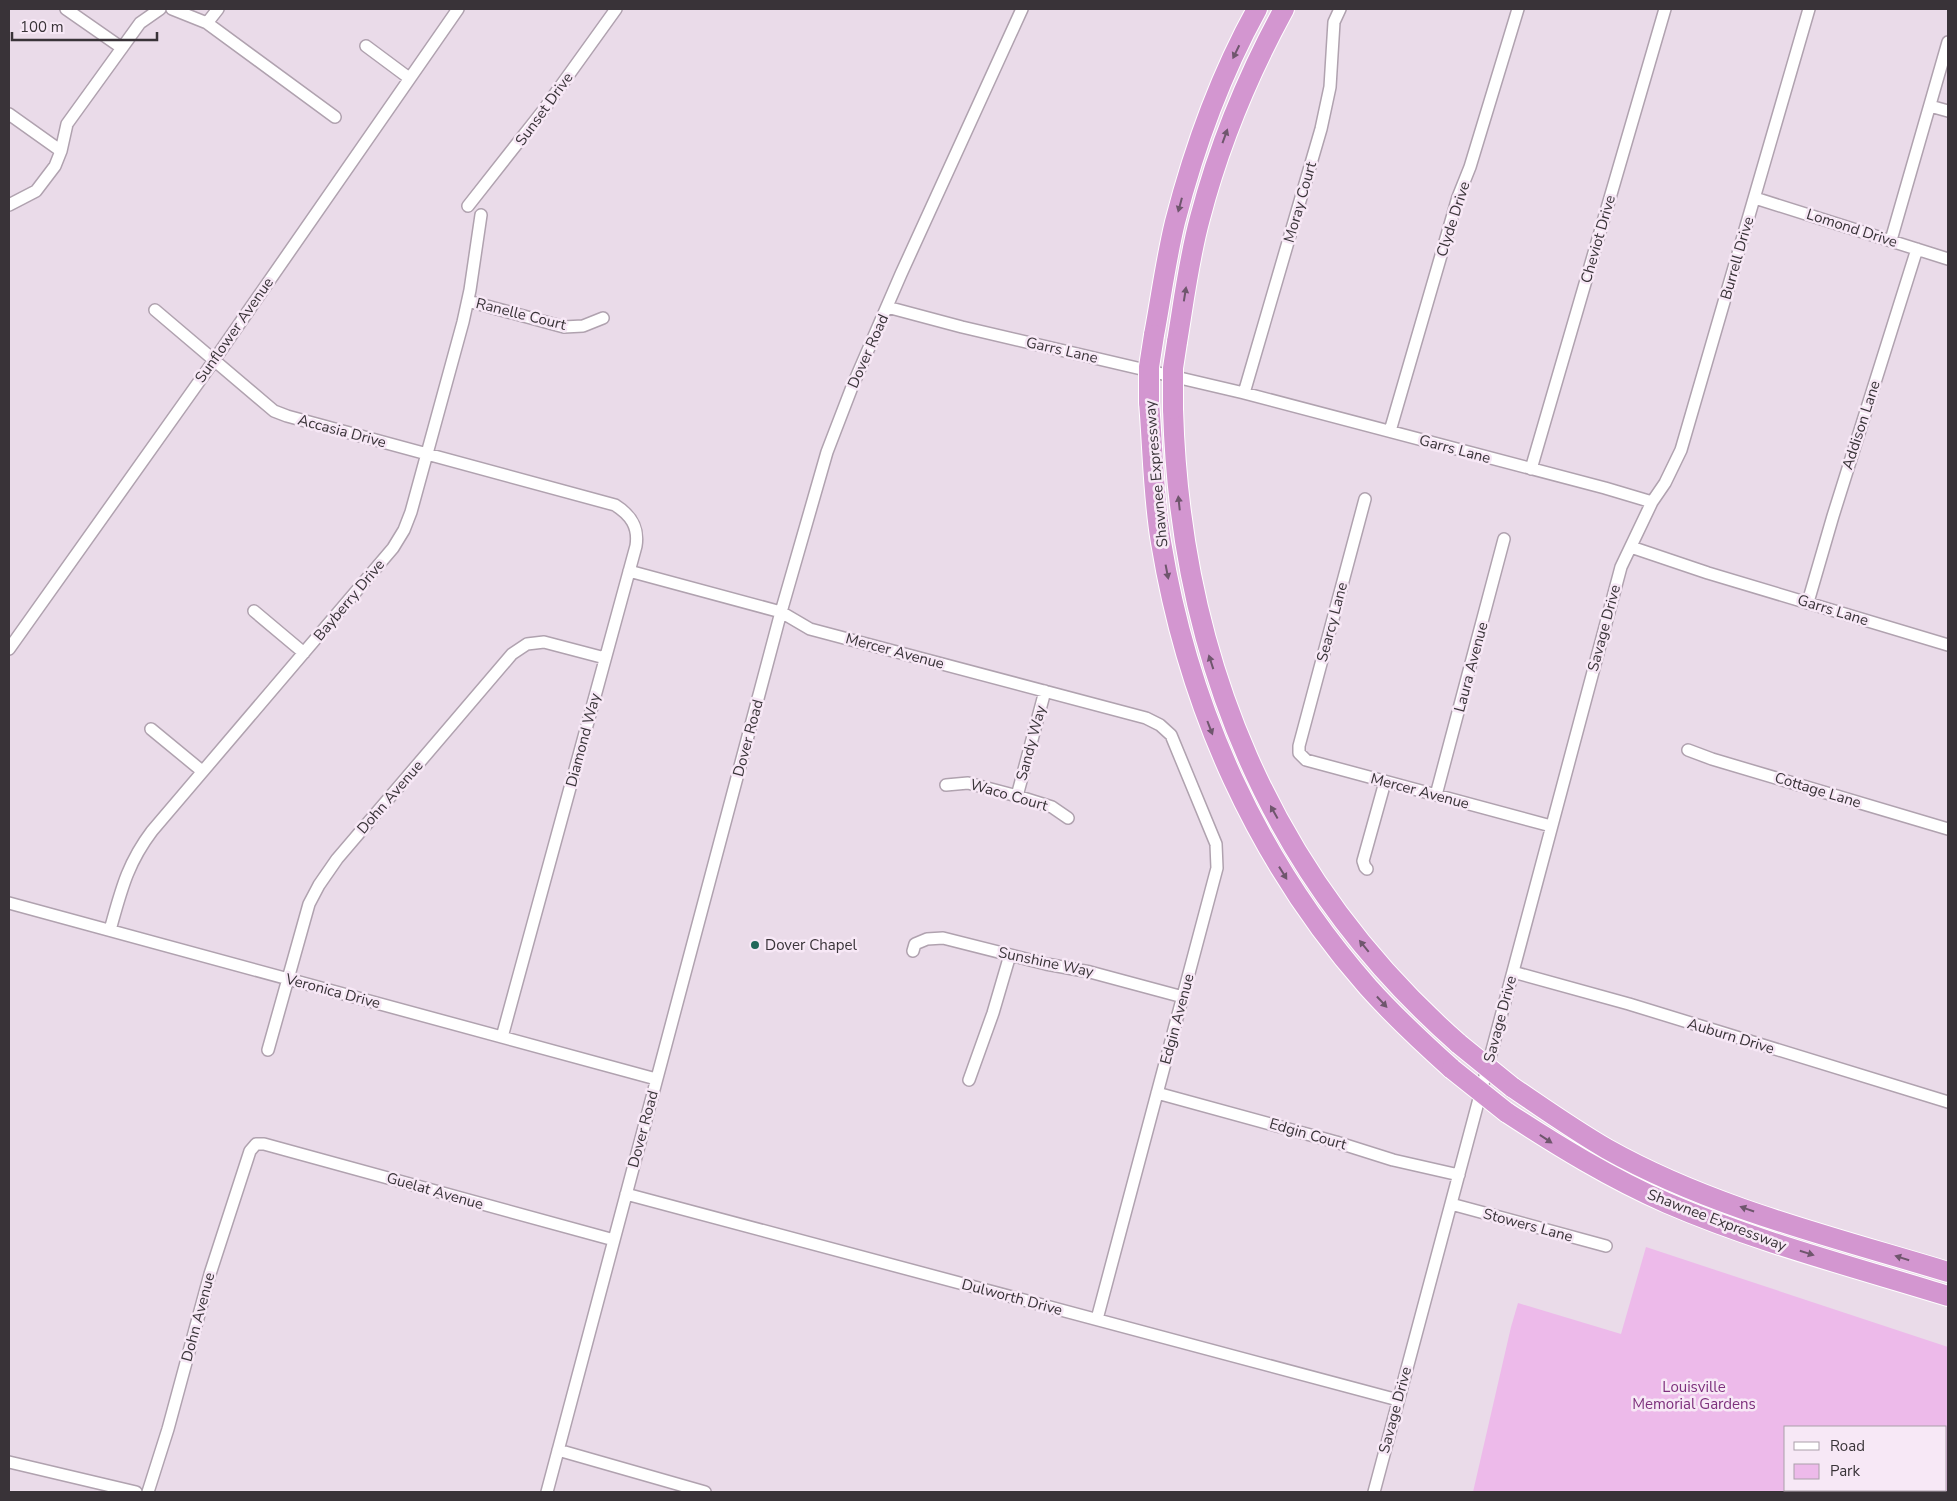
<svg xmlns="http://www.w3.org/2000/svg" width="1957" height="1501" font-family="'Nunito Sans',sans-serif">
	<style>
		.green { fill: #edbaea; fill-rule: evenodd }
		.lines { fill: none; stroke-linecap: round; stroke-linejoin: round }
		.street-casing { stroke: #b0a2af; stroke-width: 14 }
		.highway-casing { stroke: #fff; stroke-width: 22 }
		.street { stroke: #fff; stroke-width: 11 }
		.highway { stroke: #d396d0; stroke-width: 20 }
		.highway-bridge-casing { stroke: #fff; stroke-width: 22; stroke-linecap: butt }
		.highway-bridge { stroke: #d396d0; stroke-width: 20 }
		.oneway { fill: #6f566d }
		.poi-dot { fill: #216759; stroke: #f7e8f6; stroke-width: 2 }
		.labels { text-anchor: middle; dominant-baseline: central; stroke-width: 5; stroke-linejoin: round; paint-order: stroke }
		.street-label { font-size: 15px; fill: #393338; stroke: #f7e8f6 }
		.poi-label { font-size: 15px; fill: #393338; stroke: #f7e8f6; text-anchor: start }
		.park-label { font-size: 15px; fill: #7d307c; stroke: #f7e8f6 }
	</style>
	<rect width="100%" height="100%" fill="#eadbe9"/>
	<path class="green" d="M1646 1247 1948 1347V1492H1473L1511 1327 1518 1303 1621 1334ZM1786 1427H1946V1490H1786Z"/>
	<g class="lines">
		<g class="street-casing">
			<path id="street" d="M66 9 122 48
				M172 9 207 23 335 117
				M207 23 218 9
				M366 46 409 78
				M1930 106 1948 111
				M9 114 61 151
				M1755 198 1948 259
				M9 205 36 191 55 166 61 151 67 124 140 23 160 9
				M468 206 542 112 616 9
				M1891 240 1948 42
				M468 301 564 327 583 326 603 318
				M887 307 962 327 1244 393 1605 488 1652 502
				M155 310 274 411 287 416 615 505C631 515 639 527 636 546L502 1037
				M1244 393 1321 129 1330 87 1334 22 1340 9
				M1390 431 1458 197 1470 167 1518 9
				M1531 469 1665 9
				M1365 499 1299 746V753L1306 760 1551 826
				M1631 547 1708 573 1948 645
				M629 571 781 612 810 629 1146 718 1160 725 1171 735 1216 844 1217 868 1097 1319
				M1808 602 1833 516 1917 249
				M254 611 304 653
				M9 649 208 369 458 9
				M151 729 202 771
				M1688 750 1712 759 1948 829
				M946 785 968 783 1017 796 1052 807 1068 818
				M1436 795 1504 539
				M1017 796 1045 691
				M1367 869 1365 867 1363 861 1385 782
				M9 903 656 1079
				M110 930C121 891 127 864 152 831L393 548 404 530 411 512 463 322 470 290 481 215
				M913 951 915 944 927 939 943 938 1046 964 1090 972 1183 997
				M1513 972 1629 1004 1948 1102
				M268 1050 309 904 319 885 337 859 512 654 527 644 544 642 605 658
				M969 1080 993 1013 1010 955
				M1157 1093 1336 1142 1393 1160 1459 1175
				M626 1194 1398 1400
				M1451 1204 1606 1246
				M558 1450 705 1492
				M9 1462 136 1492
				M148 1492 168 1429 210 1274 250 1151 256 1144H264L614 1240
				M547 1492 781 612 827 452 852 387 901 274 1022 9
				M1374 1492 1621 567 1652 502 1665 483 1681 450 1809 9"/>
		</g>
		<g class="highway-casing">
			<path id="highway" d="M1154 335C1161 298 1166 259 1175 222 1194 148 1220 76 1257 9
				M1177 342C1184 300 1189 258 1200 218 1219 145 1248 75 1284 9
				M1149 402C1153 449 1153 496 1161 542 1188 707 1257 861 1368 987 1394 1016 1423 1043 1452 1069
				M1173 409C1180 657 1270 878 1459 1044
				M1512 1087C1543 1108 1574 1130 1607 1149 1712 1208 1833 1237 1948 1272
				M1506 1112C1558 1146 1610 1178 1667 1203 1757 1242 1854 1267 1948 1296"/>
		</g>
		<use href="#street" class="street"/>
		<use href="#highway" class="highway"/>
		<g class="highway-bridge-casing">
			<path id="highway-bridge" d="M1149 402V367L1154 335
				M1173 409V368L1177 342
				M1459 1044 1512 1087
				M1452 1069 1506 1112"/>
		</g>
		<use href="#highway-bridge" class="highway-bridge"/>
	</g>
	<defs><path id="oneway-solid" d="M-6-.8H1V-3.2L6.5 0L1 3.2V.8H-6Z" transform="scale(1.25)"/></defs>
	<g class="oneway">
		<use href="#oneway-solid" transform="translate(1236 52) rotate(116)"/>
		<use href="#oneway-solid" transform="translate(1225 136) rotate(-70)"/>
		<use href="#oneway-solid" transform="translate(1180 205) rotate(105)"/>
		<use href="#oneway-solid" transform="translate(1185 294) rotate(-81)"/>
		<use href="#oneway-solid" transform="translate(1179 503) rotate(-96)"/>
		<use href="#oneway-solid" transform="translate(1167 572) rotate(79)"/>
		<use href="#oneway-solid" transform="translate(1211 662) rotate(-108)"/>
		<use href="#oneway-solid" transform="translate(1210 728) rotate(69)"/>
		<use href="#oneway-solid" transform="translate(1274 812) rotate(-119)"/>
		<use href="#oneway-solid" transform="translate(1283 873) rotate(58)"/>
		<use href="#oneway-solid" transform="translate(1364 946) rotate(-129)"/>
		<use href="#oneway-solid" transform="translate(1382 1002) rotate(47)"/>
		<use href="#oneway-solid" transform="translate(1546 1139) rotate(34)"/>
		<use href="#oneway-solid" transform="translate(1747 1209) rotate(-161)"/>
		<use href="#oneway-solid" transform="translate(1807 1253) rotate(17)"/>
		<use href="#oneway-solid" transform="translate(1902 1258) rotate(-163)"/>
	</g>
	<circle class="poi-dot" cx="755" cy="945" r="5"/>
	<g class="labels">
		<g class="street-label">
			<text transform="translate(544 109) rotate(-54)">Sunset Drive</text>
			<text transform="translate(1300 202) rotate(-74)">Moray Court</text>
			<text transform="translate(1453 219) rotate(-72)">Clyde Drive</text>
			<text transform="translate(1852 228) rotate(18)">Lomond Drive</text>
			<text transform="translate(1598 239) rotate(-74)">Cheviot Drive</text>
			<text transform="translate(1737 258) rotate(-74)">Burrell Drive</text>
			<text transform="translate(521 314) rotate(14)">Ranelle Court</text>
			<text transform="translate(234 330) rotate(-55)">Sunflower Avenue</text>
			<text transform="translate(1062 350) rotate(13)">Garrs Lane</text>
			<text transform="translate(868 351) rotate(-66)">Dover Road</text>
			<text transform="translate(1861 425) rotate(-72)">Addison Lane</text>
			<text transform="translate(342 431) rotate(15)">Accasia Drive</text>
			<text transform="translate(1455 449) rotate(15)">Garrs Lane</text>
			<text transform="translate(1156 474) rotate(-95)">Shawnee Expressway</text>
			<text transform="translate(349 600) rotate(-50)">Bayberry Drive</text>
			<text transform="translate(1833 610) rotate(17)">Garrs Lane</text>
			<text transform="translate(1332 622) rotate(-75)">Searcy Lane</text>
			<text transform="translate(1604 628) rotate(-75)">Savage Drive</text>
			<text transform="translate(895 651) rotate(15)">Mercer Avenue</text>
			<text transform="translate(1471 667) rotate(-75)">Laura Avenue</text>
			<text transform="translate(748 738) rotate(-75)">Dover Road</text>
			<text transform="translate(583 740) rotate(-75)">Diamond Way</text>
			<text transform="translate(1031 743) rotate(-75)">Sandy Way</text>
			<text transform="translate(1818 790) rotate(17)">Cottage Lane</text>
			<text transform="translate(1420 791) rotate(15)">Mercer Avenue</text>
			<text transform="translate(1009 795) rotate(16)">Waco Court</text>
			<text transform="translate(390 797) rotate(-49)">Dohn Avenue</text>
			<text transform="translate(1046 962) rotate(12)">Sunshine Way</text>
			<text transform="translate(333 991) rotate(15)">Veronica Drive</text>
			<text transform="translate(1177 1019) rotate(-75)">Edgin Avenue</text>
			<text transform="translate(1500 1019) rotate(-75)">Savage Drive</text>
			<text transform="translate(1731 1036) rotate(17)">Auburn Drive</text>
			<text transform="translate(643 1129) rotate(-75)">Dover Road</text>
			<text transform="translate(1308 1134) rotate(16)">Edgin Court</text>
			<text transform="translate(435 1191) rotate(16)">Guelat Avenue</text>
			<text transform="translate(1717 1220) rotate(21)">Shawnee Expressway</text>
			<text transform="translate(1528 1225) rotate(15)">Stowers Lane</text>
			<text transform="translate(1012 1297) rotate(15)">Dulworth Drive</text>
			<text transform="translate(198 1317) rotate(-75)">Dohn Avenue</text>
			<text transform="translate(1395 1410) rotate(-75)">Savage Drive</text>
		</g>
		<g class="poi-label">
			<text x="765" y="945">Dover Chapel</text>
		</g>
		<g class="park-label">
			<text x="1694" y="1387">Louisville<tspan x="1694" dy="17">Memorial Gardens</tspan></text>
		</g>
	</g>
	<rect width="1957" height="1501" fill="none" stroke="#393338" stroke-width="20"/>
	<rect x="1784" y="1426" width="162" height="65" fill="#f7e8f6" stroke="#aba0aa"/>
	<rect x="1794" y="1442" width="25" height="8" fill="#ffffff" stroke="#aba0aa"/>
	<text x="1830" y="1451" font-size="15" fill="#393338">Road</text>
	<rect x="1794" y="1464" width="25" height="15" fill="#edbaea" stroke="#aba0aa"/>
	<text x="1830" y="1476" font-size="15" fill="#393338">Park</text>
	<path d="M12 32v8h145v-8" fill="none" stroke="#393338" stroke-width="2.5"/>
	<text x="20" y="32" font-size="15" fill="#393338" stroke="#f7e8f6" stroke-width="4" paint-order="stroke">100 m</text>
</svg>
